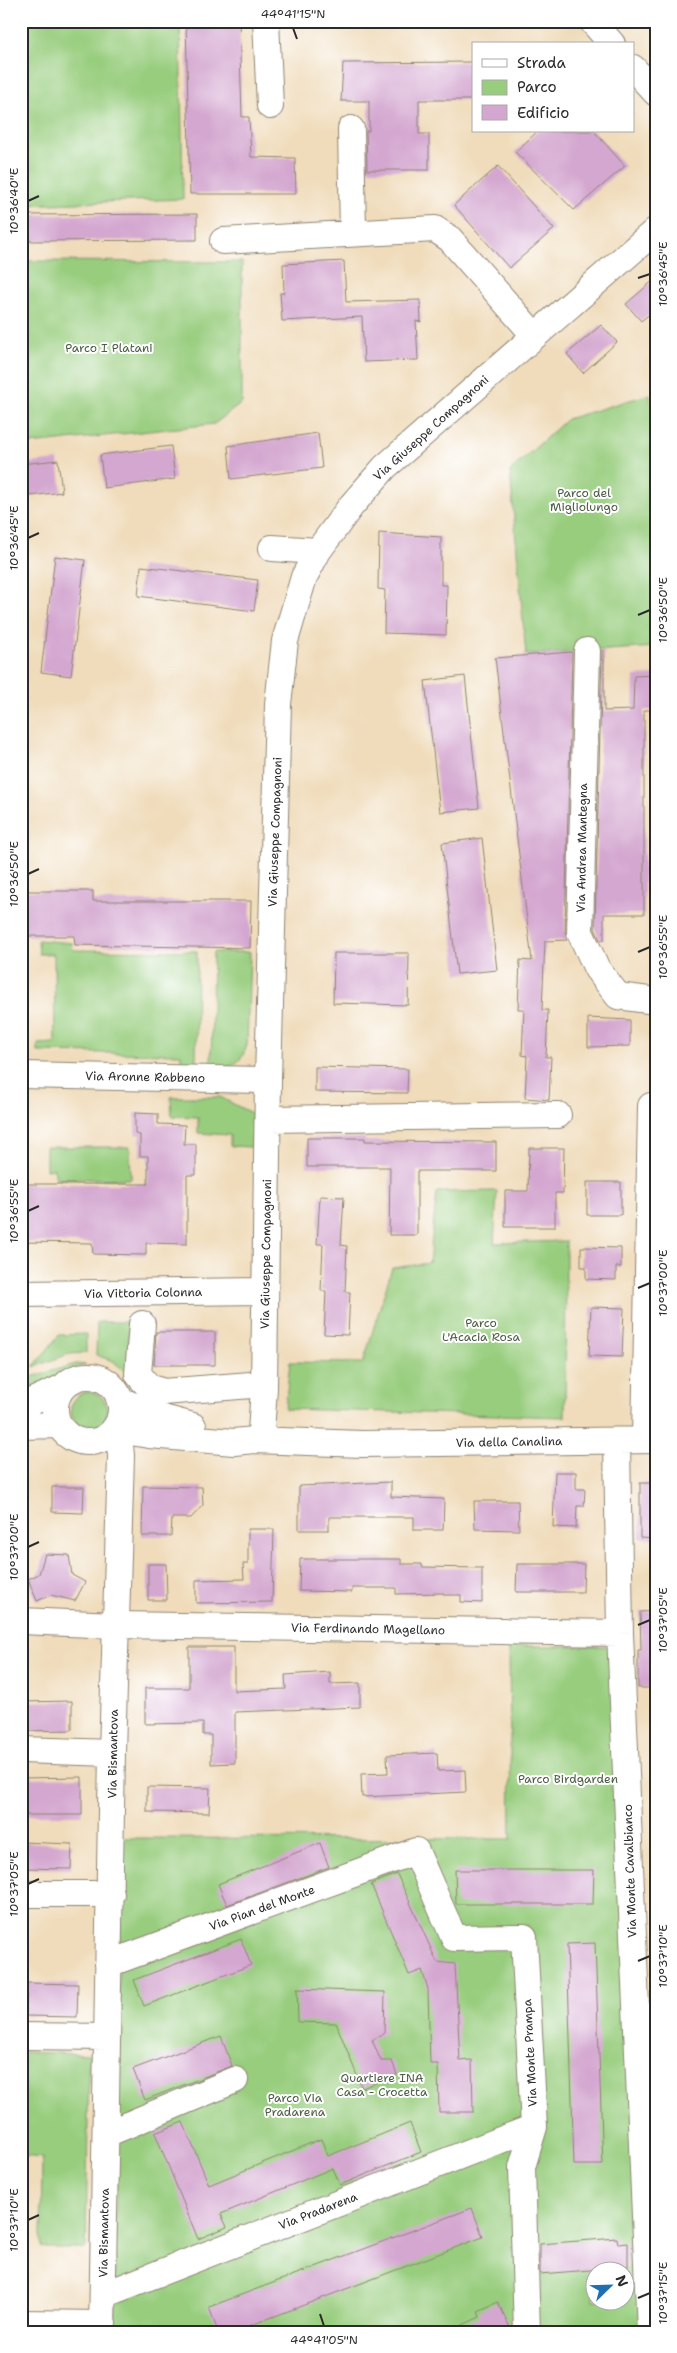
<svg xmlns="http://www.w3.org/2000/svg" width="677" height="2353" font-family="'Shantell Sans',sans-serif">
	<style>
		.green { fill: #98cd7e; stroke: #627c54; fill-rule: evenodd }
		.building { fill: #d4a7d0 }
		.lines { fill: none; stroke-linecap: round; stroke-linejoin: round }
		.minor-casing { stroke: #8e8473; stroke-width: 28 }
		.minor { stroke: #fff; stroke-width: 26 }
		.ticks { fill: none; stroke: #2b2b2b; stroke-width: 2 }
		.labels { text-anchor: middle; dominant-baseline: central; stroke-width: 4; stroke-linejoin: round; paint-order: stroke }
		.park-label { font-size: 12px; fill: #4c5c44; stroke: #fff }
		.street-label { font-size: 12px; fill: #2b2b2b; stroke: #fff }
		.neatline { fill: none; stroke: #2b2b2b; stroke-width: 2 }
		.ticks-label { font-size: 12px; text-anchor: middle; fill: #2b2b2b }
	</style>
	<rect width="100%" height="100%" fill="#fff"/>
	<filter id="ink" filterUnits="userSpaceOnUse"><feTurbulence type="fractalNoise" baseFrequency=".02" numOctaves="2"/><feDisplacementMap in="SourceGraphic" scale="10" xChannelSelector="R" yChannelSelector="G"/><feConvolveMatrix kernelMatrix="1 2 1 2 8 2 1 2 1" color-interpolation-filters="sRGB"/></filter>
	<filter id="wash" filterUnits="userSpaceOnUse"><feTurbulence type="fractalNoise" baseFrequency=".0096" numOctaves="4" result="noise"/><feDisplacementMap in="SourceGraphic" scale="20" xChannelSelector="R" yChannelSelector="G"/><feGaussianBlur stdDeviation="1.12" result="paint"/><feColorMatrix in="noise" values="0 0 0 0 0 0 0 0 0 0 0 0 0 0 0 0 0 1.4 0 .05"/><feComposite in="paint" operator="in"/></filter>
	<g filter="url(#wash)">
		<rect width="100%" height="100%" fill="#f0dcbb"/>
		<path class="green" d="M21 21H180L183 199 21 205V123H24L26 36 21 35Z
			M21 261 242 262V403L214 424 21 445Z
			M650 394 651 406H656V647L526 655 510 471 567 419Z
			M38 940 72 943 73 950 197 951 196 1070H181V1054L38 1052V1044L55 1043 54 954H39Z
			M213 952H250L247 1045C241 1065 231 1068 211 1070Z
			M171 1097H220L253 1114 252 1147 230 1146V1135L198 1133V1117L172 1116Z
			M46 1147H130L131 1179H56L54 1169 46 1170Z
			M497 1191 494 1243 566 1241 565 1417 285 1409 290 1362 363 1363 392 1268 429 1263 437 1192Z
			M97 1322H128L129 1375 113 1361 96 1355Z
			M86 1334V1353L69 1354 33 1367 59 1335Z
			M76 1364 86 1365 76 1368 31 1395V1377Z
			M71 1410a18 18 0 1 1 36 0a18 18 0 1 1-36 0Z
			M509 1646H621L650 2332H114L121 1838 511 1839ZM594 2270H624V2300H594Z
			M21 2052 89 2054 86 2248H41L42 2158 21 2156Z"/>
		<g id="blocks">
			<path class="building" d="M186 21H239L242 117H249L251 157 295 158 296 194H190Z
				M473 62V100H419V134H429V170H367L366 131H369V101H341L343 63Z
				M538 131H594L625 166 574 210 515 152Z
				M498 166 554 229 509 268 454 205Z
				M197 214V240L21 241V215Z
				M344 261 346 302 420 300 421 322 416 321 418 360 364 362 362 317 282 321 280 293H284L283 264Z
				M656 278V309L641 321 626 304Z
				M601 325 617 342 583 373 567 354Z
				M318 433 322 468 231 479 228 446Z
				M171 446 175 479 104 488 100 455Z
				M58 460 62 492 21 497V464Z
				M379 533 441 537V585H447L446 635 384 633 385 590 378 589Z
				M55 556 85 560 71 676 41 672Z
				M141 566 258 580 254 611 138 596Z
				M602 650H604V711L633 710 634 676 656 675V710H644V914H604V940H600L595 929Z
				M572 652 565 932 567 940 545 941 542 1010H548L546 1057H551L549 1100 525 1098 527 1056 522 1055 524 1009H518L520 960 532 961 495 658Z
				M465 676 479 808 440 812 425 681Z
				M482 838 497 970 457 974 442 843Z
				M21 891H93V901H251L250 948 75 945 74 936H21Z
				M334 953H409L408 1005 333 1003Z
				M588 1018 630 1020V1046L588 1047Z
				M315 1067 408 1069 407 1093 315 1092Z
				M135 1113 158 1114V1124L185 1125 184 1144H196V1175H187V1244L146 1243V1255L93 1254 92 1243 21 1242V1184H148V1156H140V1135L135 1134Z
				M307 1138H365V1141L496 1142V1171H417V1235H389L390 1167H307Z
				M529 1148H564L563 1193H555V1227H505V1191H528Z
				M587 1182H621V1215H587Z
				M320 1196 344 1197 341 1245 347 1246 345 1292H350L348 1335 324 1334 326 1291H321L323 1244H317Z
				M581 1247 621 1248V1267H616V1280L586 1279V1267H581Z
				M591 1307 624 1308 622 1357 589 1356Z
				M156 1332H215V1365H154Z
				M555 1472H576V1489H585L584 1506H577L576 1528 553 1527Z
				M391 1482V1497L444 1499 443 1530H414V1517H329V1530H299V1486Z
				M640 1483H656V1539L640 1538Z
				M143 1486 202 1487 203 1505 191 1518H172L171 1536H142Z
				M52 1487H84L83 1513 52 1512Z
				M474 1501H518L519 1530 475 1529Z
				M248 1529H274L272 1602 196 1603V1580L244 1579 243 1564H248Z
				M45 1554 69 1555 72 1575 85 1582 75 1601 51 1595 37 1601 28 1579 39 1574Z
				M300 1559H401V1564H422V1567L482 1568V1603L461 1602V1595H444V1593L396 1594V1588H352V1592L299 1591Z
				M148 1564H166L167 1600H148Z
				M517 1564H584L583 1592H516Z
				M656 1611V1688H638V1650H641L640 1612Z
				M189 1647H234V1691L286 1689 285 1675 330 1672V1684L360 1683V1707L235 1712V1763L211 1764V1735H203V1723L145 1724V1688H189Z
				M72 1701V1730L21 1731V1702Z
				M437 1753 438 1771 465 1770 466 1792 362 1797 361 1774 388 1773 387 1755Z
				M82 1777V1815H21V1778Z
				M147 1787 210 1788 209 1813 147 1812Z
				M21 1842 72 1844 71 1869 21 1868Z
				M320 1843 329 1867 227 1905 218 1884Z
				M455 1870H594L593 1904H456Z
				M397 1874 437 1962 455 1964 460 2061 472 2060 473 2112H439L438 2064H430L428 1989 422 1970 409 1975 371 1884Z
				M241 1939 251 1965 144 2006 134 1980Z
				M595 1943 603 2165H574L567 1944Z
				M27 1983 78 1984 77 2017 26 2016Z
				M297 1989 385 1992 384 2034 372 2040 381 2061H392L397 2075 362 2088 336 2023 298 2022Z
				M221 2036 232 2066 145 2100 133 2069Z
				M183 2122 209 2185 321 2139 328 2156 410 2123 421 2152 340 2185 333 2168 221 2214 227 2227 198 2239 155 2133Z
				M472 2208 483 2237 233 2332H218L209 2307Z
				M617 2238 618 2244 628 2243V2267L540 2274V2244Z
				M498 2302 512 2332H447L480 2317 478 2311Z"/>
		</g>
	</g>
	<g filter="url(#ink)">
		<use href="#blocks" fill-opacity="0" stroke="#8e8473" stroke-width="1"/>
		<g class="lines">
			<g class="minor-casing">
				<path id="minor" d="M266 21 270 106
					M592 21 612 44
					M633 68 656 93
					M351 129 353 233
					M223 241 435 229 450 239 535 336
					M272 548 318 551
					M587 651 580 932 597 969 618 996 656 1001
					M21 1075 268 1080
					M269 1119 558 1115
					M21 1294 265 1291
					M142 1324 138 1374 149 1387 163 1392 264 1384
					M55 1409a33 33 0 1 1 66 0a33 33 0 1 1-66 0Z
					M119 1399 152 1415 193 1426
					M21 1406 61 1388
					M118 1423 131 1432 149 1435 234 1442 254 1440 362 1444 656 1440
					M21 1426 58 1425
					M254 1440 261 1432 264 1388 268 1080 278 704 285 641 304 577 318 551 351 506 385 467 656 230
					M645 1440 651 1106H656
					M617 1441 620 1633 650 2332
					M21 1621 116 1625 620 1633
					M21 1750 112 1753
					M21 1894H111
					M108 1964 416 1851 454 1938 524 1937 534 2127 522 2167 527 2332
					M21 2036 107 2037
					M106 2134 235 2080
					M103 2295 534 2127
					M21 2323 103 2324
					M102 2332 112 1753 121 1456 118 1423"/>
			</g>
			<use href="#minor" class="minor"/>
		</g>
	</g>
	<path class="ticks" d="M293 28 297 39M28 201 39 196M638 278 650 274M28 538 39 533M638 615 650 610M28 874 39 869M638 952 650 947M28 1211 39 1206M638 1288 650 1283M28 1547 39 1542M638 1625 650 1620M28 1884 39 1879M638 1961 650 1956M28 2220 39 2215M638 2298 650 2293M320 2314 324 2326"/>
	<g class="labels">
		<g class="park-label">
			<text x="109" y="348">Parco I Platani</text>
			<text x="584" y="493">Parco del<tspan x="584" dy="14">Migliolungo</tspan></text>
			<text x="481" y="1323">Parco<tspan x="481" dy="14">L'Acacia Rosa</tspan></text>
			<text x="568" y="1779">Parco Birdgarden</text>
			<text x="382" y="2078">Quartiere INA<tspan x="382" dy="14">Casa - Crocetta</tspan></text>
			<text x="295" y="2098">Parco Via<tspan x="295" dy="14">Pradarena</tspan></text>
		</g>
		<g class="street-label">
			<text transform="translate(431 428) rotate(-42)">Via Giuseppe Compagnoni</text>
			<text transform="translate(275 832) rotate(-88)">Via Giuseppe Compagnoni</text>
			<text transform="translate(582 848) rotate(-89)">Via Andrea Mantegna</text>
			<text transform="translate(145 1077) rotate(1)">Via Aronne Rabbeno</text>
			<text transform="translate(266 1254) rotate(-89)">Via Giuseppe Compagnoni</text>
			<text transform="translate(143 1293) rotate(-1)">Via Vittoria Colonna</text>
			<text transform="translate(509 1442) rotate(-1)">Via della Canalina</text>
			<text transform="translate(368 1629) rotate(1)">Via Ferdinando Magellano</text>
			<text transform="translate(113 1754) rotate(-89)">Via Bismantova</text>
			<text transform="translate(630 1871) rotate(-92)">Via Monte Cavalbianco</text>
			<text transform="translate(262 1908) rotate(-20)">Via Pian del Monte</text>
			<text transform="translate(530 2053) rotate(-93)">Via Monte Prampa</text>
			<text transform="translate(318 2211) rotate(-21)">Via Pradarena</text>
			<text transform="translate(104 2233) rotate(-89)">Via Bismantova</text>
		</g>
	</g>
	<rect width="677" height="2353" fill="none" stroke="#fff" stroke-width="55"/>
	<rect x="472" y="42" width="162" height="90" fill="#ffffff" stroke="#aaaaaa"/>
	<rect x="482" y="59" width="25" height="8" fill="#ffffff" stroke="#aaaaaa"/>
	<text x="517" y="68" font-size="15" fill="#2b2b2b">Strada</text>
	<rect x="482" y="80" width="25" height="15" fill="#98cd7e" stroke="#aaaaaa"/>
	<text x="517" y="92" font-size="15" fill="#2b2b2b">Parco</text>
	<rect x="482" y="105" width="25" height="15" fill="#d4a7d0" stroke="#aaaaaa"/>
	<text x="517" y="118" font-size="15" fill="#2b2b2b">Edificio</text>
	<g transform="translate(610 2286) rotate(67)"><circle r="24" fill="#ffffff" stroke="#aaaaaa"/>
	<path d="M0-4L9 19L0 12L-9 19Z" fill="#1f6fb2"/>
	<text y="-8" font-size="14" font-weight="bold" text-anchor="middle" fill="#2b2b2b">N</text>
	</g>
	<rect x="28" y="28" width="622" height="2298" class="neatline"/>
	<g class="ticks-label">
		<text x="293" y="18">44°41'15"N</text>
		<text transform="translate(14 201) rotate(-90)" y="4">10°36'40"E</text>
		<text transform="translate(663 274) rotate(-90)" y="4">10°36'45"E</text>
		<text transform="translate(14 538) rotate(-90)" y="4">10°36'45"E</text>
		<text transform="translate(663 610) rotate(-90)" y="4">10°36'50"E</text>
		<text transform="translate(14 874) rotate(-90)" y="4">10°36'50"E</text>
		<text transform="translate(663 947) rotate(-90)" y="4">10°36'55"E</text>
		<text transform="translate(14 1211) rotate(-90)" y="4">10°36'55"E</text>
		<text transform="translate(663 1283) rotate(-90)" y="4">10°37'00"E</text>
		<text transform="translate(14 1547) rotate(-90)" y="4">10°37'00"E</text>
		<text transform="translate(663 1620) rotate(-90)" y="4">10°37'05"E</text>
		<text transform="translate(14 1884) rotate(-90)" y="4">10°37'05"E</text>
		<text transform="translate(663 1956) rotate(-90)" y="4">10°37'10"E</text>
		<text transform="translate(14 2220) rotate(-90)" y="4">10°37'10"E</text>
		<text transform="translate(663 2293) rotate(-90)" y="4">10°37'15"E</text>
		<text x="324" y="2344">44°41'05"N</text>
	</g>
</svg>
